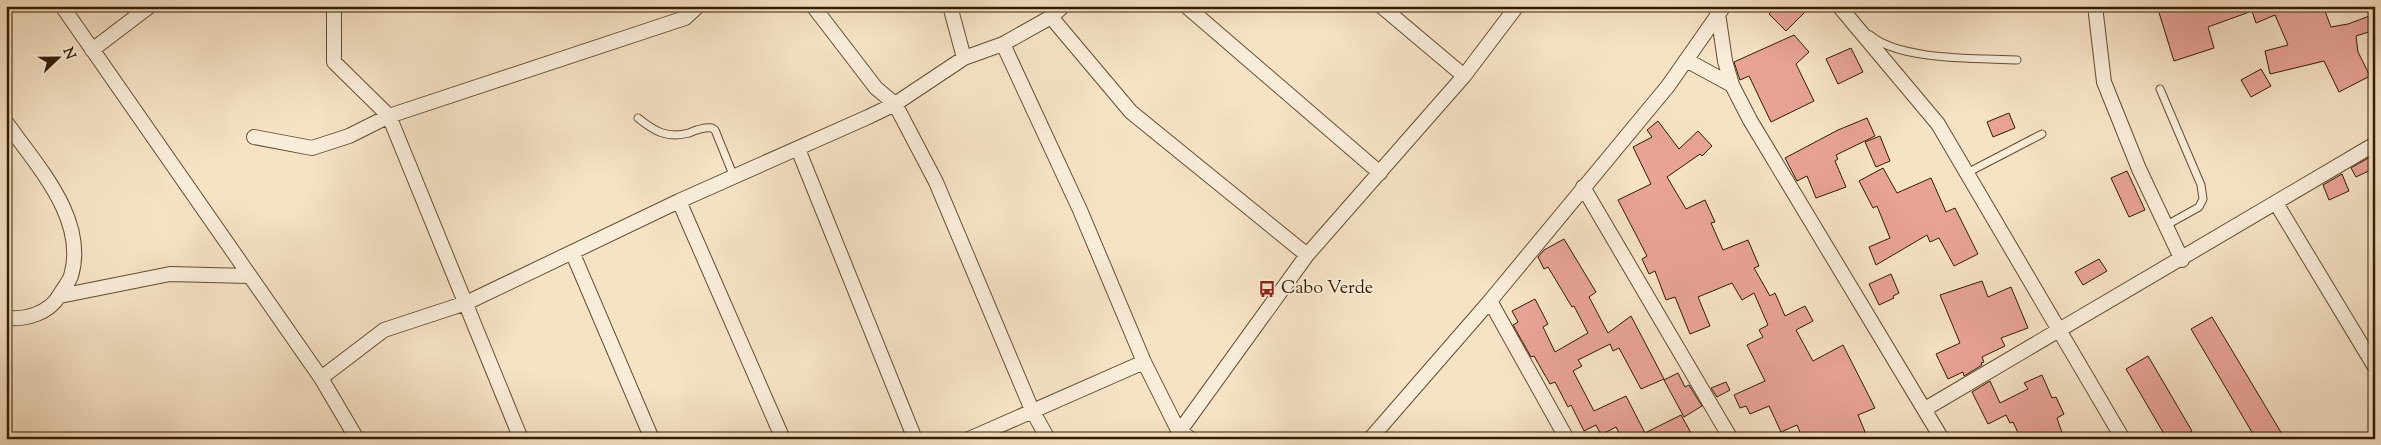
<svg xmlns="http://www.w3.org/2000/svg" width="2381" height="445" font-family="'Sorts Mill Goudy',serif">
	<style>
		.building { fill: #e8a397; stroke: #331c00 }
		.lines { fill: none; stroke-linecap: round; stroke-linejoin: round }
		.lane-casing { stroke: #644e31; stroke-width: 9 }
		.street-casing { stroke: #644e31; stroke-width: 16 }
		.lane { stroke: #f9ecd9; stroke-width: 7 }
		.street { stroke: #f9ecd9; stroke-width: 14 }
		.labels { text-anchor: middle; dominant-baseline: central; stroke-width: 4; stroke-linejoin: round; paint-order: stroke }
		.poi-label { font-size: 18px; fill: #331c00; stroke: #f9ecd9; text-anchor: start }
	</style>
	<rect width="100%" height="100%" fill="#f6e2c5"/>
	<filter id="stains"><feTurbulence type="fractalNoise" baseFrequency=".004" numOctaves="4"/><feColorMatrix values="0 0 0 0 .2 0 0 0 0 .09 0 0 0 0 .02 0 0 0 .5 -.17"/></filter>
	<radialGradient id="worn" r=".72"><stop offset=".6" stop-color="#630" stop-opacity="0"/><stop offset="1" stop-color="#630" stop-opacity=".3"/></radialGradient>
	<path class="building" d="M1777 6H1811L1786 31 1769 14Z
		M2157 6H2323L2331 27 2348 24 2375 14V30L2356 36 2358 52 2370 76 2339 92 2324 61 2270 74 2265 51 2288 45 2275 15 2256 23 2252 11 2208 27 2214 48 2174 61Z
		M1794 35 1809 52 1796 64 1814 101 1771 122 1749 76 1740 80 1734 62Z
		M1851 48 1863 72 1838 84 1826 59Z
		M2261 69 2271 86 2251 97 2241 80Z
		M2009 113 2015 128 1993 137 1987 122Z
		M1867 118 1875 136 1836 155 1838 159 1835 161 1846 187 1816 198 1807 176 1797 181 1785 158 1838 130Z
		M1658 121 1679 149 1698 131 1712 146 1702 156 1700 154 1667 177 1686 209 1705 200 1715 222 1711 223 1723 250 1748 240 1759 266 1754 268 1770 296 1775 293 1785 316 1805 306 1813 321 1796 330 1813 361 1843 345 1875 408 1858 415 1868 439H1803L1797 425 1781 432 1769 406 1750 414 1746 406 1740 408 1734 395 1765 381 1747 345 1763 337 1759 330 1768 325 1754 293 1742 300 1732 283 1698 297 1710 326 1690 334 1675 297 1666 300 1655 271 1649 274 1642 259 1647 256 1618 200 1651 184 1633 147 1652 137 1647 130Z
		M1880 136 1890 161 1876 167 1865 142Z
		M2375 154V168L2356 177 2351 168Z
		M1883 168 1897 193 1931 178 1946 212 1955 208 1978 254 1954 266 1939 238 1930 242 1927 235 1876 265 1869 247 1890 238 1877 206 1873 208 1859 181Z
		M2127 171 2145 210 2129 217 2111 178Z
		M2342 174 2349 191 2329 200 2323 185Z
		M1564 239 1596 292 1589 297 1608 333 1631 316 1664 379 1641 389 1619 348 1613 351 1610 344 1578 360 1582 366 1573 371 1594 411 1626 396 1645 433 1681 415 1691 433 1680 439H1622L1616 427 1601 435 1596 425 1584 431 1571 405 1568 407 1555 382 1550 384 1534 356 1531 357 1513 325 1518 322 1512 311 1535 299 1548 324 1543 327 1555 352 1588 333 1574 306 1572 307 1548 267 1544 269 1538 257 1544 250Z
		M2099 259 2107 271 2083 285 2075 272Z
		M1891 274 1899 293 1893 296 1894 298 1879 305 1869 284Z
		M1982 281 1988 297 2011 287 2028 328 2001 338 2005 346 1982 357 1984 362 1981 363 1982 365 1964 376 1963 372 1948 379 1936 354 1960 343 1940 295Z
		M2212 317 2285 439H2256L2191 329Z
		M2148 356 2192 431 2179 439H2167L2126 369Z
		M1678 373 1685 387 1689 385 1702 406 1684 417 1664 380Z
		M2042 375 2052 398 2056 397 2064 414 2057 418 2064 439H2021L2013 422 2010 423 2006 415 1988 424 1972 392 1990 381 2000 403 2028 389 2024 383Z
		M1726 382 1730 390 1717 397 1711 388Z"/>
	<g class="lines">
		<g class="lane-casing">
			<path id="lane" d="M1870 35C1900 61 1977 58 2017 60
				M2160 89 2201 185 2203 199 2199 207 2165 226
				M638 118C654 131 667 139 689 133 696 130 704 127 712 128L715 130 734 177
				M1967 173 2042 134"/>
		</g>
		<g class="street-casing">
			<path id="street" d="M62 6 321 378 357 439
				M334 6V62L389 116 521 439
				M813 6 876 88 895 104 936 182 1032 410 1048 439
				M950 6 964 58
				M1186 6 1380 173
				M1381 6 1464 76
				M1839 6 1938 124 2123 439
				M2095 6 2104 82 2139 169 2182 260
				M1716 10 1718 13 1725 61 1732 85 1750 120 1942 439
				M1051 17 1131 112 1307 255
				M1003 44 1080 210 1144 362 1178 430 1191 439
				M92 50 150 6
				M1686 60 1732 85
				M6 122C36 165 88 219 71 276 69 282 63 289 59 296 49 313 26 320 6 318
				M254 137 312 148 349 136 389 116 685 18 698 6
				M798 149 915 439
				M1583 187 1731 439
				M679 201 783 439
				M2276 203 2375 367
				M573 254 652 439
				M60 296 170 274 249 276
				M1490 301 1567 439
				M321 378 384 330 466 303 679 201 868 117 895 104 964 58 1003 44 1051 17 1063 6
				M1925 409 2375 144
				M969 439 1144 362
				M1174 439 1307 255 1464 76 1517 6
				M1370 439 1490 301 1668 86 1724 6"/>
		</g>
		<use href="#lane" class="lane"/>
		<use href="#street" class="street"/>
	</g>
	<defs>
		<g id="bus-bare" transform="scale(1.35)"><path d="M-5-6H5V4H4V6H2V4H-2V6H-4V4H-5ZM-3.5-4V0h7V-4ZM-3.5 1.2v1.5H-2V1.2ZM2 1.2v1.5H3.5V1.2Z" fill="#8f2418" stroke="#f9ecd9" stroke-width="2.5" paint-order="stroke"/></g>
	</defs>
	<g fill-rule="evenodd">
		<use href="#bus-bare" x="1267" y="289"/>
	</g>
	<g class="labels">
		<g class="poi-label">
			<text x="1281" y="289">Cabo Verde</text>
		</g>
	</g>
	<rect width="2381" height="445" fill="none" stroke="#f6e2c5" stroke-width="25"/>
	<rect x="8" y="8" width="2366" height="430" fill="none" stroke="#331c00" stroke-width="2.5"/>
	<rect x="12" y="12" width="2356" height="420" fill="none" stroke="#331c00"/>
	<g transform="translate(58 58) rotate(68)" stroke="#f9ecd9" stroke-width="4" paint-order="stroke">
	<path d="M0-4L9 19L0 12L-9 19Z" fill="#331c00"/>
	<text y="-8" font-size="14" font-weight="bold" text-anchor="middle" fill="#331c00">N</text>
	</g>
	<rect width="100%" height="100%" filter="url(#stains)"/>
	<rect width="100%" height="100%" fill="url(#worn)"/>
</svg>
